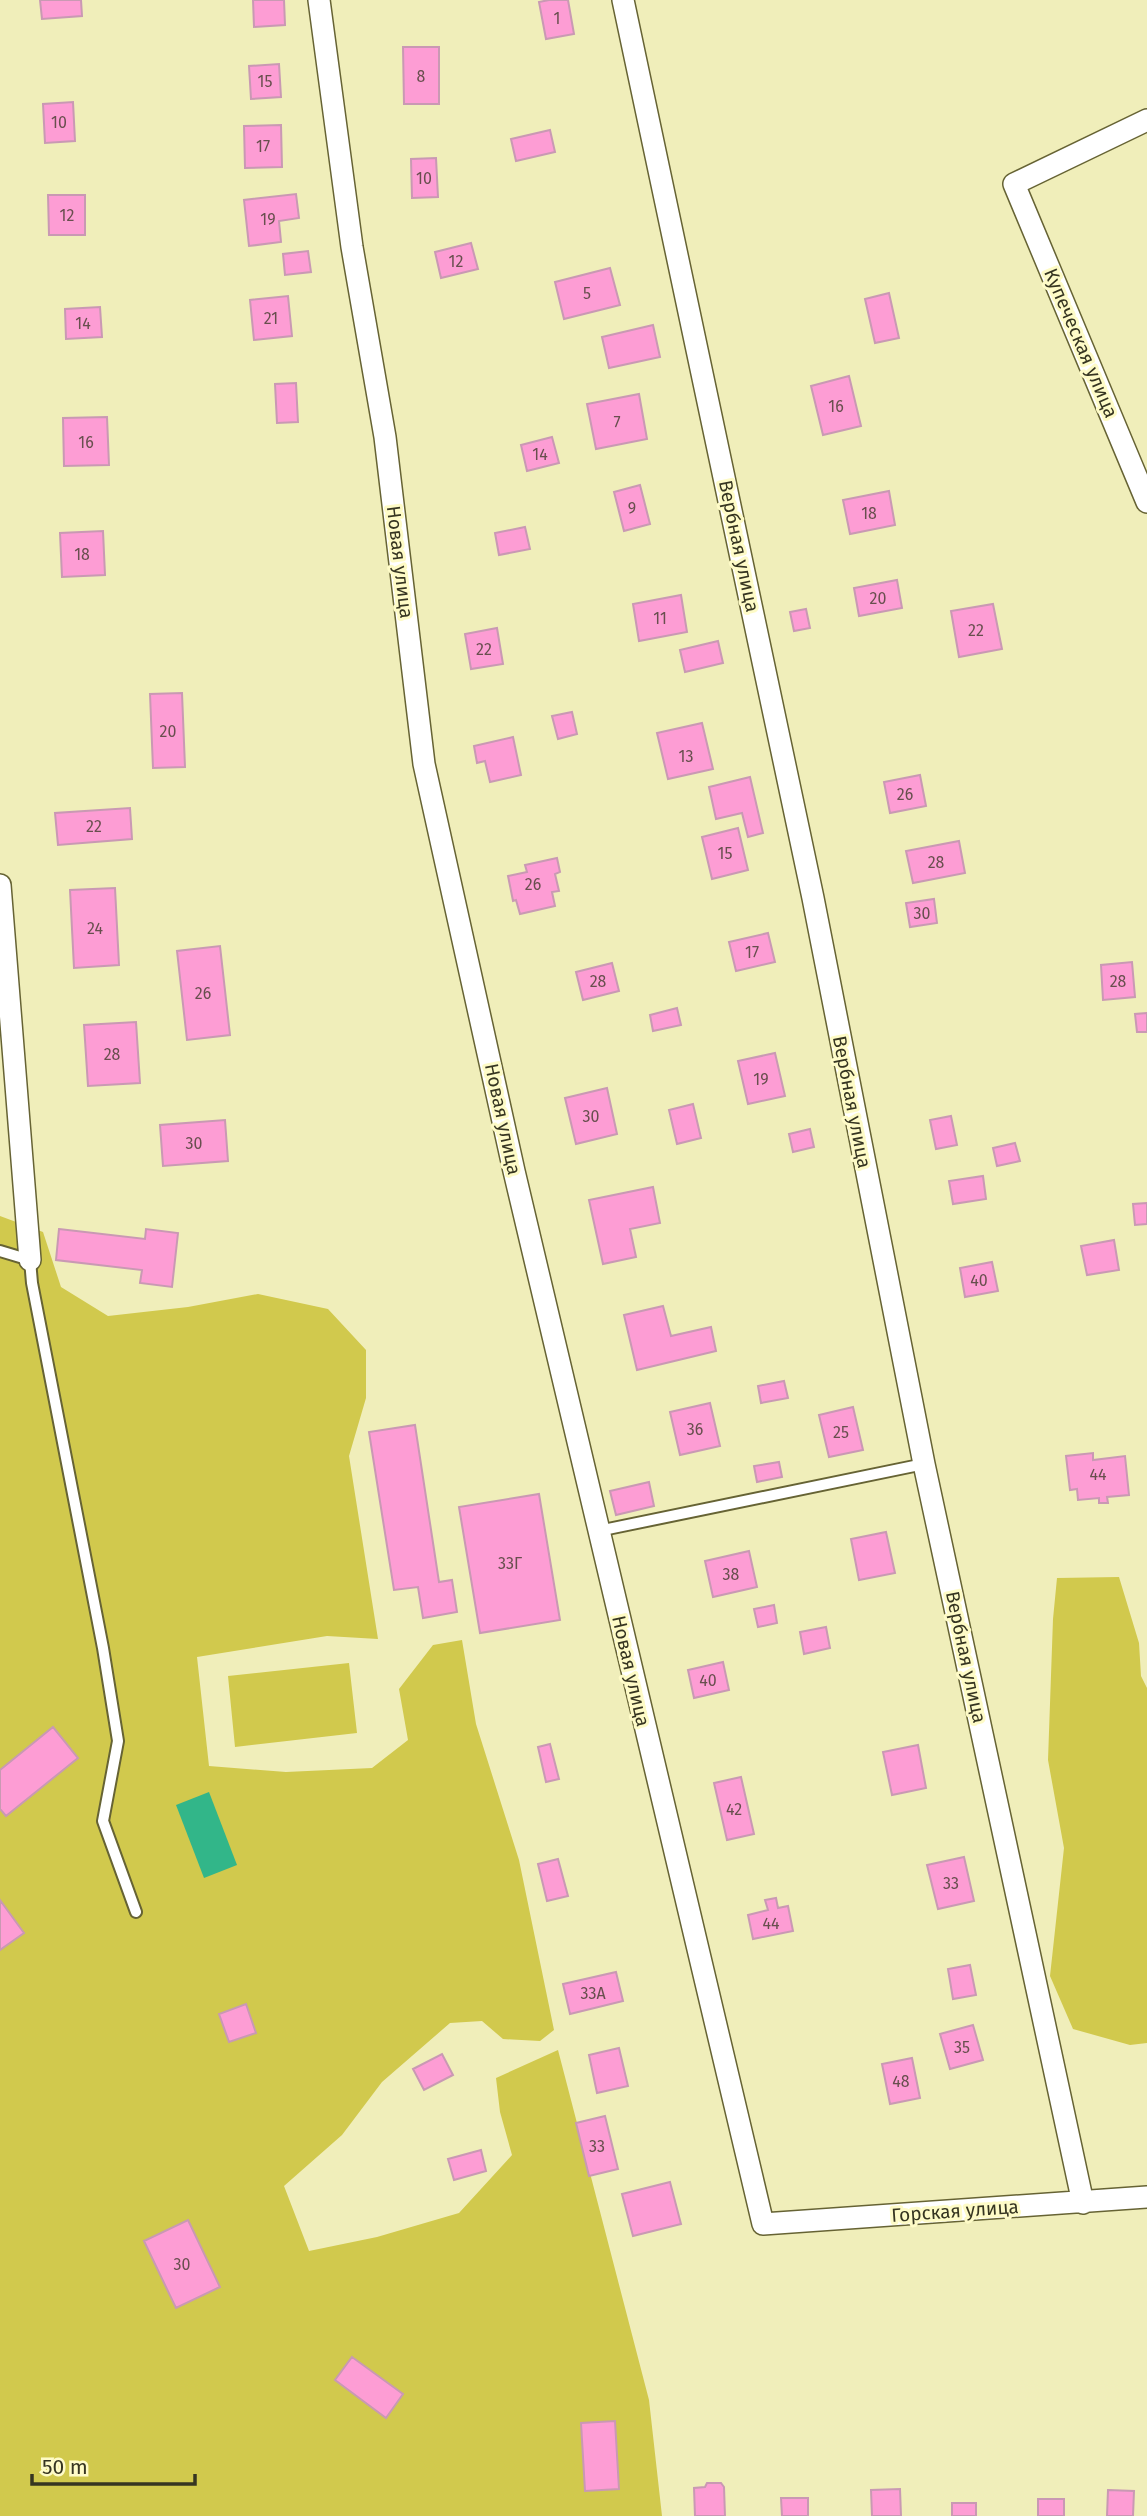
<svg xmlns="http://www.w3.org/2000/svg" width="1147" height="2516" font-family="'Fira Sans',sans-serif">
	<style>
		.green { fill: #d1c94d }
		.water { fill: #32b689 }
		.building { fill: #fd9dd4; stroke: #c999b3; stroke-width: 2 }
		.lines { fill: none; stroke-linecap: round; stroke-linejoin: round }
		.lane-casing { stroke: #666334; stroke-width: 14 }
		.street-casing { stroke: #666334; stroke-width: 24 }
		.lane { stroke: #fff; stroke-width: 10 }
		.street { stroke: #fff; stroke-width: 21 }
		.labels { text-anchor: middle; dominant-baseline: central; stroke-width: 6; stroke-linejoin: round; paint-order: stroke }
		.number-label { font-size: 16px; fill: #684f4e }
		.street-label { font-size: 19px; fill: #363521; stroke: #fefbc7 }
	</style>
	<rect width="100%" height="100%" fill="#f0eeba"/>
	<path class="green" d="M0 1216 43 1232 61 1287 108 1316 188 1307 258 1294 328 1309 366 1350V1398L349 1456 378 1639 327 1636 197 1657 209 1766 286 1772 372 1768 408 1740 399 1689 433 1645 462 1640 476 1724 519 1860 554 2030 540 2041 503 2039 482 2021 450 2023 382 2082 342 2135 284 2186 309 2251 377 2237 459 2213 512 2155 500 2112 496 2078 558 2050 649 2400 662 2516H0Z
		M1119 1577 1139 1643 1141 1676 1147 1688V2043L1130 2045 1073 2029 1050 1976 1064 1848 1048 1760 1053 1619 1057 1578Z
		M349 1663 357 1733 235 1747 228 1676Z"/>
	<path class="water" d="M209 1792 237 1865 204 1878 176 1805Z"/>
	<path class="building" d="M40 0H81L82 16 42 19Z
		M253 0H284L285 25 254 27Z
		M549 0H568L574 34 546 39 539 2Z
		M403 47H439V104H404Z
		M279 64 281 97 251 99 249 66Z
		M73 102 75 141 45 143 43 104Z
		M281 125 282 167 245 168 244 126Z
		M550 130 555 152 516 161 511 139Z
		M436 158 438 197 412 198 411 159Z
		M296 194 299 218 279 221 281 242 249 246 244 200Z
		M48 195H85V235H49Z
		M471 243 478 269 441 278 435 252Z
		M308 251 311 272 285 275 283 254Z
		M610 268 620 305 564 319 555 282Z
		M889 293 899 338 875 343 865 299Z
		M288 296 292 336 254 340 250 300Z
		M100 307 102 337 66 339 65 309Z
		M653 325 660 357 609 368 602 337Z
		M849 376 861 426 823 435 811 386Z
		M296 383 298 422 277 423 275 384Z
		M639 394 647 439 596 449 587 404Z
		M107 417 109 465 64 466 63 418Z
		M552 437 559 463 527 471 521 445Z
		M640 485 650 524 624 531 614 492Z
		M889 491 895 525 850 534 843 500Z
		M525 527 530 549 499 555 495 533Z
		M103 531 105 575 62 577 60 533Z
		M897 580 902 608 859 616 854 588Z
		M681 595 687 632 639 641 633 604Z
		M993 604 1002 649 959 657 951 611Z
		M806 609 810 628 794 631 790 612Z
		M497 628 503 664 471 669 465 634Z
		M718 641 723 663 685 672 680 650Z
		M182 693 185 767 153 768 150 694Z
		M572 712 577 734 558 739 552 716Z
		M702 723 713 769 668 779 657 733Z
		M513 737 521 775 490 782 485 761 477 763 474 746Z
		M920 775 926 806 890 813 884 782Z
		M750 777 763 833 748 837 742 813 716 819 709 787Z
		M130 808 132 839 58 845 55 813Z
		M738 828 748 870 712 879 702 837Z
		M959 841 965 873 913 883 906 851Z
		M557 858 560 872 555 874 559 891 552 892 555 906 520 914 516 900 513 901 508 876 527 872 525 865Z
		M115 888 119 965 74 968 70 890Z
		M934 899 937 923 910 927 906 903Z
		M768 933 775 962 736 971 729 942Z
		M220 946 230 1035 187 1040 177 951Z
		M1132 962 1135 997 1103 1000 1101 965Z
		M612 963 619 991 583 1000 576 972Z
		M677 1008 681 1025 653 1031 650 1015Z
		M1147 1013V1032H1137L1135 1014Z
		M136 1022 140 1083 88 1086 84 1025Z
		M775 1053 785 1096 748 1104 738 1061Z
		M607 1088 617 1134 576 1144 565 1098Z
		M693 1104 701 1138 677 1144 669 1110Z
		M951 1116 957 1145 936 1149 930 1120Z
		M225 1120 228 1161 163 1166 160 1125Z
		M810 1129 814 1147 793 1152 789 1134Z
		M1015 1143 1020 1161 997 1166 993 1148Z
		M983 1176 986 1199 953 1204 949 1181Z
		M653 1187 660 1223 630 1229 636 1257 603 1264 589 1200Z
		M1147 1203V1224L1135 1225 1133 1204Z
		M59 1229 145 1239 146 1229 178 1233 172 1287 140 1283 142 1270 56 1260Z
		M1114 1240 1119 1270 1087 1275 1081 1246Z
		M992 1262 998 1291 965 1297 960 1268Z
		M663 1306 671 1336 711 1327 716 1351 637 1370 624 1315Z
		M784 1381 788 1398 761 1403 758 1386Z
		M710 1403 720 1446 680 1455 670 1412Z
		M853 1407 863 1450 829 1457 819 1415Z
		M415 1425 439 1582 452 1580 457 1612 423 1618 418 1587 394 1590 369 1432Z
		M1093 1453V1460L1125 1456 1129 1495 1107 1497 1108 1503H1099V1498L1078 1500 1077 1489 1070 1490 1066 1456Z
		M779 1462 782 1477 757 1482 754 1466Z
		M649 1482 654 1506 616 1515 610 1491Z
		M539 1494 560 1620 480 1633 459 1507Z
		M886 1532 895 1573 859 1580 851 1539Z
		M749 1551 757 1587 713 1597 705 1561Z
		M774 1605 777 1623 758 1627 754 1609Z
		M826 1627 830 1648 804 1654 800 1632Z
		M723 1662 729 1690 694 1698 688 1670Z
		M53 1727 78 1758 6 1816 0 1809V1770Z
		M550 1744 559 1779 546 1782 538 1747Z
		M918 1745 926 1788 892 1795 883 1752Z
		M741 1777 754 1834 727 1840 714 1783Z
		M964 1857 974 1901 938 1909 927 1865Z
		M558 1859 568 1896 547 1901 538 1864Z
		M776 1898 778 1908 788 1906 793 1931 753 1939 748 1915 768 1910 765 1900Z
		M0 1900 24 1933 0 1950Z
		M970 1965 976 1995 953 1999 948 1969Z
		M616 1972 623 2001 570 2014 563 1984Z
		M246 2004 256 2033 229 2042 219 2014Z
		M973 2025 983 2060 950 2069 940 2034Z
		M619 2048 628 2086 597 2093 589 2055Z
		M442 2054 453 2075 424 2090 413 2069Z
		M912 2058 920 2098 890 2104 882 2064Z
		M605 2116 618 2169 589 2176 576 2123Z
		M481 2150 486 2171 454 2180 448 2159Z
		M670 2182 681 2224 633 2236 622 2194Z
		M188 2220 220 2287 176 2308 144 2241Z
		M352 2357 403 2394 386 2418 335 2380Z
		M615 2421 619 2489 585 2491 581 2423Z
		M707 2483H721L724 2487 725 2516H695L694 2488 705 2487Z
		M900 2489 901 2516H872L871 2490Z
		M1108 2490 1134 2491 1133 2516H1107Z
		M781 2498H808V2516H782Z
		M1038 2499H1064V2516H1038Z
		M952 2503H976V2516H952Z"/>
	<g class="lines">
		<g class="lane-casing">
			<path id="lane" d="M0 1251 30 1260 32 1283 103 1648 118 1741 103 1821 136 1912
				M598 1531 924 1464"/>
		</g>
		<g class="street-casing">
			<path id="street" d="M319 0 352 247 385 437 424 764 514 1171 763 2224 1147 2197
				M623 0 813 898 924 1464 1083 2203
				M1147 120 1014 184 1147 502
				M0 885 30 1260"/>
		</g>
		<use href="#lane" class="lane"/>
		<use href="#street" class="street"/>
	</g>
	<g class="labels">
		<g class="number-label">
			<text x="557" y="18">1</text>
			<text x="421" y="76">8</text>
			<text x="265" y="81">15</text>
			<text x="59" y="122">10</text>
			<text x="263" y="146">17</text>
			<text x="424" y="178">10</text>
			<text x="67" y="215">12</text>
			<text x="268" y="219">19</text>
			<text x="456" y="261">12</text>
			<text x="587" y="293">5</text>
			<text x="271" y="318">21</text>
			<text x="83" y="323">14</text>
			<text x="836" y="406">16</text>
			<text x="617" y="422">7</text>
			<text x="86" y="442">16</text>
			<text x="540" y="454">14</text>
			<text x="632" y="508">9</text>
			<text x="869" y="513">18</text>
			<text x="82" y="554">18</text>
			<text x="878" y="598">20</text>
			<text x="660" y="618">11</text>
			<text x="976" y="630">22</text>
			<text x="484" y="649">22</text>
			<text x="168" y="731">20</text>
			<text x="686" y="756">13</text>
			<text x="905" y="794">26</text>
			<text x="94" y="826">22</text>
			<text x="725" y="853">15</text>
			<text x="936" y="862">28</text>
			<text x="533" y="884">26</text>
			<text x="922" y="913">30</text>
			<text x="95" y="928">24</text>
			<text x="752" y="952">17</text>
			<text x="598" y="981">28</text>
			<text x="1118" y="981">28</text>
			<text x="203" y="993">26</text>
			<text x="112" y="1054">28</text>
			<text x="761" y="1079">19</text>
			<text x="591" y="1116">30</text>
			<text x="194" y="1143">30</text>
			<text x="979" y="1280">40</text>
			<text x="695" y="1429">36</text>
			<text x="841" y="1432">25</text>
			<text x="1098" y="1474">44</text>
			<text x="510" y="1563">33Г</text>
			<text x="731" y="1574">38</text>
			<text x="708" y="1680">40</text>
			<text x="734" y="1809">42</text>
			<text x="951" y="1883">33</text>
			<text x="771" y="1923">44</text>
			<text x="593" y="1993">33А</text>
			<text x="962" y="2047">35</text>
			<text x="901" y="2081">48</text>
			<text x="597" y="2146">33</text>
			<text x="182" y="2264">30</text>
		</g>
		<g class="street-label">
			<text transform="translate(1081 343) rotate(67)">Купеческая улица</text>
			<text transform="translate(739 546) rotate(78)">Вербная улица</text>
			<text transform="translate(400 562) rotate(83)">Новая улица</text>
			<text transform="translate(852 1102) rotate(79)">Вербная улица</text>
			<text transform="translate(503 1119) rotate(78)">Новая улица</text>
			<text transform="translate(966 1657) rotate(78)">Вербная улица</text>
			<text transform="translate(631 1671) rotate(77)">Новая улица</text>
			<text transform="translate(955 2211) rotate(-4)">Горская улица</text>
		</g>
	</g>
	<path d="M32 2474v10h163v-10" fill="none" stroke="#363521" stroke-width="3.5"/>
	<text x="42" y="2474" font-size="21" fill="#363521" stroke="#fefbc7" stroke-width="5" paint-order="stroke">50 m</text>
</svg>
